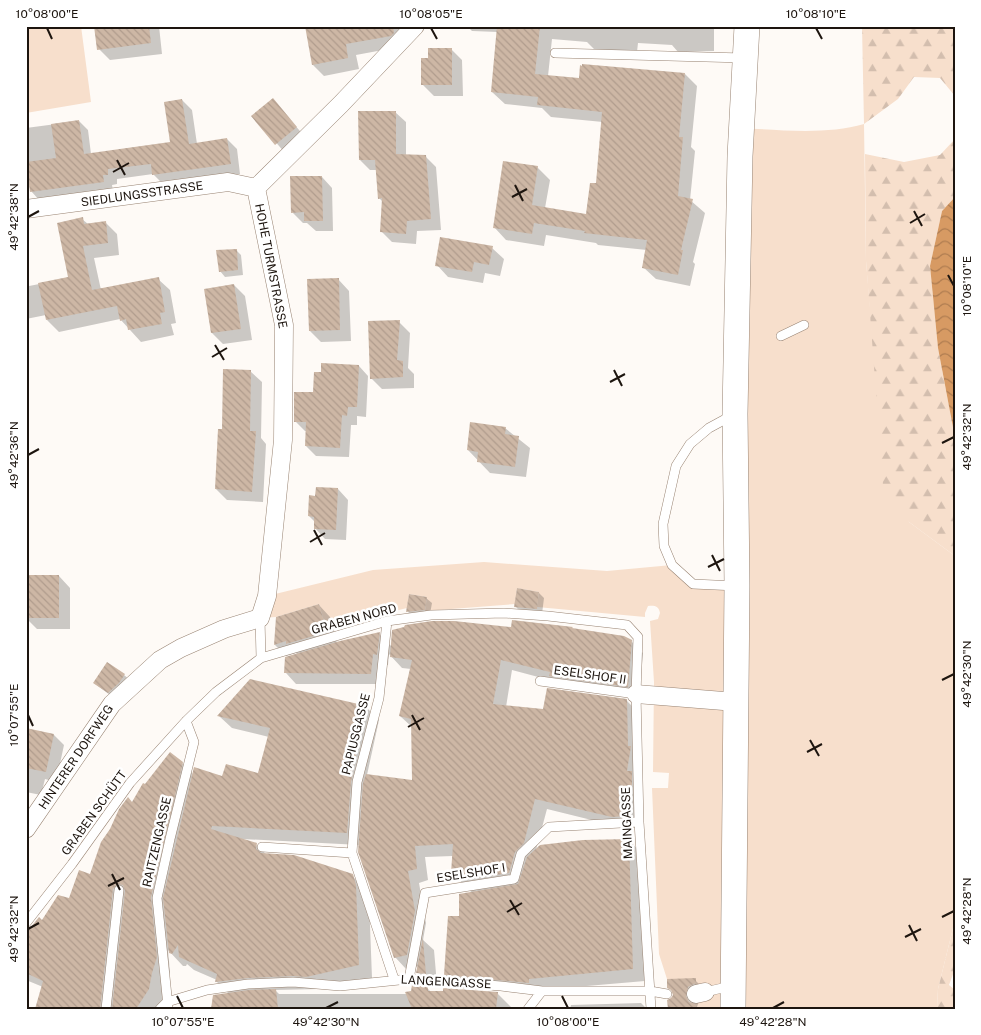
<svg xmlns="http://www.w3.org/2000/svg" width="981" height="1035" font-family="'Public Sans',sans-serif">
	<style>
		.green { fill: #f7dfcc }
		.forest { fill: url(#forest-firs) }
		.water { fill: url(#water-waves) }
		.shadow { fill: #0003 }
		.building { fill: url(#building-back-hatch) }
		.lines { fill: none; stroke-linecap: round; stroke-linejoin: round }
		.service-casing { stroke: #988372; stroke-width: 10 }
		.minor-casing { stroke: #988372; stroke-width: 19 }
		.secondary-casing { stroke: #988372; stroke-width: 26 }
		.service { stroke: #fff; stroke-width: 9 }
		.minor { stroke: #fff; stroke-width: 18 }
		.secondary { stroke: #fff; stroke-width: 25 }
		.ticks { fill: none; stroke: #1d150f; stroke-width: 2 }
		.labels { text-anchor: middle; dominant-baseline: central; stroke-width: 5; stroke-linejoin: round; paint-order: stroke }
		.street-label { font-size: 12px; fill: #1d150f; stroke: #fff }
		.neatline { fill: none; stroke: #1d150f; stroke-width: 2 }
		.ticks-label { font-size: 12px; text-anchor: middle; fill: #1d150f }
	</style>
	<defs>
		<pattern id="forest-firs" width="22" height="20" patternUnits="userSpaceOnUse" patternTransform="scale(1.25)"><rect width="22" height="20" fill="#f7dfcc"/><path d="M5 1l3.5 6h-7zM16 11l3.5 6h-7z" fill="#d3beae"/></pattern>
		<pattern id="water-waves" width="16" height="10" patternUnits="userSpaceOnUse" patternTransform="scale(1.25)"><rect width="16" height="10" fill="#d79a63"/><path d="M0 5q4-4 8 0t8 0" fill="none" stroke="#ae7c50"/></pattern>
		<pattern id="building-back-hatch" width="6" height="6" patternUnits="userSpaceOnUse" patternTransform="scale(1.25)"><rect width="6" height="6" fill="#cdb7a5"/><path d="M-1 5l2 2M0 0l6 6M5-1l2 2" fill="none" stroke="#b09c8d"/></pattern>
	</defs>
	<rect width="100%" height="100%" fill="#fefaf6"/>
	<path class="green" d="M26 26H81L91 102 26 113Z
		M864 124 866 261 872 331 909 522 955 556V920L938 989 937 1009H696L695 979H667L659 954 652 788H668L669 773 653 772 654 682 650 621 658 619 660 613C659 606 654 605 648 606L645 613V617L537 607 539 592 517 588 515 604 425 611 427 597 409 594 407 608 326 628 319 604 276 617 260 618 267 596 373 570 484 562 607 571 672 565 693 584 737 586 741 128C780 130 827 135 864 124Z"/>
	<path class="forest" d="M862 26H955V96L940 78 914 77 898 99 864 124Z
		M955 139V197L942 211 930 266 938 348 955 438V556L909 522 883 486 866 261 865 154 904 162 940 155Z
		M955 920V969L949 985 955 990V1009H937L938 989Z"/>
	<path class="water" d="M955 197V438L938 348 930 266 942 211Z"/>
	<path class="shadow" d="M96 26H159L162 54 110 60 99 49Z
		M320 26H417L399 47 356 55 359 69 324 76 313 65Z
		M467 26H714V51L678 52 672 45 638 43 637 52 598 53 587 42 552 39 548 76 580 79 685 74 697 86 691 147 695 151 690 200 705 213 693 262 695 264 690 286 656 279 643 267 647 250 598 245 596 243 546 235 544 246 506 240 494 227 537 167 550 180 545 208 587 216 597 185 603 122 551 117 542 108 505 104 492 92 498 32 472 31Z
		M451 49 462 60 463 96H434L423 85 429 60Z
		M182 100 192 110 197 144 227 139 237 149 240 174 163 184 153 174 117 179V184L112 185 113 191 40 201 31 191 26 159V128L79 121 88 130 91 154 171 143Z
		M273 100 306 138 286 154 253 116Z
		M395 112 406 122V156L426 157 436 167 441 230 417 231 416 244 392 242 382 232 383 202 379 198 377 170H370L360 160Z
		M322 177 332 188 333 231H316L307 223H303L292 212Z
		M82 219 88 224 105 222 117 234 119 255 94 258 101 290 158 279 170 290 176 323 171 324 174 335 141 342 120 319 59 332 47 320 46 315 26 319V280L29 286 70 278Z
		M492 248 504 259 500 276 485 273 483 283 448 277 437 265Z
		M236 250 241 255 243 275 225 277 220 271Z
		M338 279 349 291 351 341 321 342 310 331Z
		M234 285 245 296 252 340 223 344 212 333Z
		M399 322 410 333 408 368 414 374V388L382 389 371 378Z
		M359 366 368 376 366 417 357 416V425H351L349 457 316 456 306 446 307 431H305L295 421 314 394Z
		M250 371 262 382 261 438 266 444 263 502 227 500 216 489 224 430Z
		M505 428 530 448 526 477 490 473 468 450Z
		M338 489 348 500 346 540 325 539 315 528V522L309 516 317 497Z
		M59 576 70 588V629H37L26 618V577Z
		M539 593 544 598 542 614 521 612 516 607Z
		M426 598 432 603 430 614 413 617 408 612Z
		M319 605 330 617 337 643 379 634 392 647 631 641 643 653 639 697 557 682 512 670 506 707 544 710 627 701 638 712 639 780 643 784V796L637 827 624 828 547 809 536 850 629 840 640 852 645 981 540 990V994L457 987 445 975 461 917 472 893 452 872 453 856 425 857 428 880 419 883 426 923 423 940 434 950 437 985 429 984 418 973 419 966 406 969 395 957 360 845 242 839 256 845 267 855 352 876 365 889 369 899 372 978 319 989 275 990 279 994H406L427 988 431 992 497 993 511 1007V1009H213L229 994 217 982V980L194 970 187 964 186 966H183L168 950 170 972 165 987 162 1003 158 1009H36L43 987 26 980V946L91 876 132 803 182 763 194 775 223 777 258 774 269 737 232 728 219 716 366 707 379 720 367 775 414 782 412 727 400 716 411 669 402 668 389 654 388 665 383 664 382 684H296L286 673 298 655 296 653 286 656 275 645 277 618Z
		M124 675 130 680 114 698 94 683Z
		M26 729 54 735 64 745 56 782 45 779 41 795 26 792Z
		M695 980 706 991 700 998 697 1007 699 1009H669L675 995Z
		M641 1003 647 1009H570L571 1005Z"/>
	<path class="building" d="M94 26H149L151 43 97 50Z
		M305 26H393L394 33 391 36 346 44 348 58 312 65Z
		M497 26H540L535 74 579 78 580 65 582 66V64L685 73 679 137H683L678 196 693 199 681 250H683L678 275 642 268 647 240 584 233 585 231 534 223 532 234 493 228 503 161 538 166 532 205 586 214 590 183H596L602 112 537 105 538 97 491 92Z
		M428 48H452V85H421V58H428Z
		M273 98 297 127 275 145 251 116Z
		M182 99 189 144 227 138 231 164 152 175 151 164 108 169V175H103L104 182 30 192 26 162 56 158 51 124 79 120 84 154 170 142 164 102Z
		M358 111H396V154L426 155 431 219 407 221 406 234 380 232 382 198 378 199 375 160H359Z
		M290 176H322L323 221H304V212L291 213Z
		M83 217 84 224 106 221 108 243 83 246 92 290 159 277 165 312 160 313 162 324 128 330 126 319 120 321 117 306 46 320 38 283 68 277 57 223Z
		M440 237 493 246 489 265 474 262 472 272 435 266Z
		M237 249 238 270 219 272 216 250Z
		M339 278 340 330 309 331 307 279Z
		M234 284 241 329 211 333 204 289Z
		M400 320 397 360 403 361V377L370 379 368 321Z
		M321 363 359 365 357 407H348L347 416 342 415 340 448 305 446 306 422H294V392H313L314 372H321Z
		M223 369 251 370 250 431H256L252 492 215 489 218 429H222Z
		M470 422 506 427 505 434 519 436 515 467 477 462 478 452 467 450Z
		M316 487 338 488 336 530 314 529V517L308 516 309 495 315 496Z
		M26 575H59V618H26Z
		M517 588 539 592 537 609 514 607Z
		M409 594 427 597 425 610 406 612Z
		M319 604 327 632 286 644V641L274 645 276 617Z
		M512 620 573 627 572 628 624 636 632 640 628 687 549 676 550 672 501 660 493 704 543 709 547 688 627 699 628 746H631L627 771H632V784L626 816 612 817 535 799 524 843 515 852 509 873 458 881V872L451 873 453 844 415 846 417 869 408 871 415 911 407 955 394 958 358 852 363 783 366 774 412 780 411 719 399 716 412 660 390 657 392 630 404 627 405 625 432 621H454L511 627Z
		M380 632 377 655 373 654 371 674 284 673 285 657 340 641Z
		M107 662 125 674 119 683 108 693 93 683Z
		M250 679 367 706 352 772H353L351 782 347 833 212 826 211 829 257 843 256 849 261 853 294 855 353 874 356 885 359 965 306 977 293 976 248 978 215 982 217 974 179 957 178 945 172 954 169 953 163 898 194 767 222 776 226 764 258 773 270 728 217 716Z
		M26 728 54 734 46 772 26 768Z
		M170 752 183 762 151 897 157 957 152 973 149 989 136 1009H112L125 891 123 885 117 884 113 889 100 1009H35L43 981 26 973V929L31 927 39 917 42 920 58 895 69 898 79 870 90 874 101 842 110 829 119 809 128 797 132 802 143 783 145 784Z
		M629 839 633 969 529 979V983L444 975 448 916H459V894L518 884 527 857 540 845 583 840Z
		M423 938 424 952 426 974 416 973Z
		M696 978V983L688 987 686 996 689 1002 696 1004V1009H668L667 1000 671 998 673 995 671 990 667 988V979Z
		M412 985 428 987V991H443V988L498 992 496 1009H412L405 992 411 991Z
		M276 989 278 1009H211L213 995 249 990Z"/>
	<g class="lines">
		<g class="service-casing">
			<path id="service" d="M555 53 744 58
				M781 336 804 325
				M733 415 709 428 690 444 676 466 663 524 664 546 672 565 693 584 737 586
				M260 618 261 658
				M387 621 379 698 357 782 352 853 394 979
				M540 681 636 694
				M262 847 352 853
				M26 923 72 864 130 783 186 721 216 692 261 658 387 621 431 615 504 613 548 616 627 625 638 637 636 694 639 822 651 1009
				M409 979 425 893 514 879 521 854 549 827 639 822
				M705 992 731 986
				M168 1006 157 898 170 839 194 742 186 721
				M106 1009 119 890
				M160 1009 167 1002 207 990 248 984 293 982 340 986 409 979 501 986 542 991H650L667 994
				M528 1009 542 991"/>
		</g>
		<g class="minor-casing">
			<path id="minor" d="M256 188 341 104 415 26
				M26 209 228 182 256 188
				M636 694 736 702
				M26 829 112 704 160 660 181 648 224 629 260 618 267 596 283 440 284 325 256 188
				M696 994 705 992"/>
		</g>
		<g class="secondary-casing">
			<path id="secondary" d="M733 1009 737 586 735 414 740 156 747 26"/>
		</g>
		<use href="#service" class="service"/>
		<use href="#minor" class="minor"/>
		<use href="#secondary" class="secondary"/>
	</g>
	<path class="ticks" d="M47 28 52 39M431 28 437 39M816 28 822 39M117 160 125 175M113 172 129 163M515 185 523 201M512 197 527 189M914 211 922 226M28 217 39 211M910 223 925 214M948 275 954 286M215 345 224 360M212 357 227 348M614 370 622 386M610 382 625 374M942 443 954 437M28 455 39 449M314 530 322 545M310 542 325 533M712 555 720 571M708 567 724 559M942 680 954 674M28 715 33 726M412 715 420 730M408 727 424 718M810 740 819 756M807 752 822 744M112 874 120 890M108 886 124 878M510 900 519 915M507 912 522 903M942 917 954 911M909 925 917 941M28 929 39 923M905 937 921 929M177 996 183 1008M562 996 568 1008M326 1008 338 1002M773 1008 784 1002"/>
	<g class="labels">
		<g class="street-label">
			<text transform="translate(142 194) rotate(-8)">SIEDLUNGSSTRASSE</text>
			<text transform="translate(271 266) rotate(79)">HOHE TURMSTRASSE</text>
			<text transform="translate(354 619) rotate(-15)">GRABEN NORD</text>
			<text transform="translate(590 675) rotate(8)">ESELSHOF II</text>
			<text transform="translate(356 734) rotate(-76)">PAPIUSGASSE</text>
			<text transform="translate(76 757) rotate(-56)">HINTERER DORFWEG</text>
			<text transform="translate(94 813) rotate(-54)">GRABEN SCHÜTT</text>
			<text transform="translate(627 823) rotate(-92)">MAINGASSE</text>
			<text transform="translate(157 842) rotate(-77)">RAITZENGASSE</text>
			<text transform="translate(471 873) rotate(-9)">ESELSHOF I</text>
			<text transform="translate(446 982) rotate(3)">LANGENGASSE</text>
		</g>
	</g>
	<rect width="981" height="1035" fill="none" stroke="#ffffff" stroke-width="55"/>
	<rect x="28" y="28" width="926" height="980" class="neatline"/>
	<g class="ticks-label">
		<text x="47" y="18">10°08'00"E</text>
		<text x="431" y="18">10°08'05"E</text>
		<text x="816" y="18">10°08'10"E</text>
		<text transform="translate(14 217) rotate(-90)" y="4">49°42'38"N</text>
		<text transform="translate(967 286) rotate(-90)" y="4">10°08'10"E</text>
		<text transform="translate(967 437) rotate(-90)" y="4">49°42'32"N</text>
		<text transform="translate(14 455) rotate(-90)" y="4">49°42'36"N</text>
		<text transform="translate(967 674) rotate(-90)" y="4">49°42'30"N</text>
		<text transform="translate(14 715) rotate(-90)" y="4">10°07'55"E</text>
		<text transform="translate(967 911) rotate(-90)" y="4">49°42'28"N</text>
		<text transform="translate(14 929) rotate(-90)" y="4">49°42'32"N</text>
		<text x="183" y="1026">10°07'55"E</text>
		<text x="326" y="1026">49°42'30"N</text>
		<text x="568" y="1026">10°08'00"E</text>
		<text x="773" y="1026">49°42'28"N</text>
	</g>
</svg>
